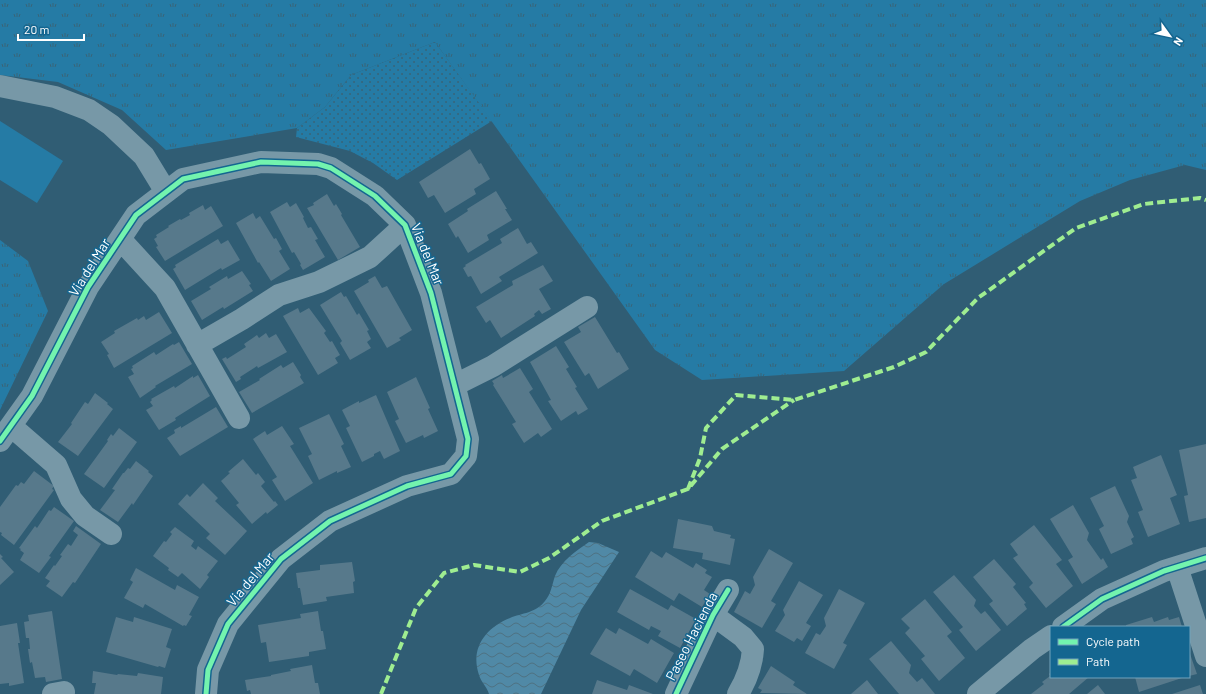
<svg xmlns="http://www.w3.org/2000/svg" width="1206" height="694" font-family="Barlow,sans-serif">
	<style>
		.grass { fill: url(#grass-tufts) }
		.park { fill: url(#park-dots) }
		.garden { fill: #257ba5 }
		.water { fill: url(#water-waves) }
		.building { fill: #57798b }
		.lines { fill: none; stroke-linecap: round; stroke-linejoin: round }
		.minor { stroke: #7798a7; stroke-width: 22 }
		.quiet { stroke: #9fed91; stroke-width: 4; stroke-dasharray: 8 4; stroke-linecap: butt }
		.cycleway-casing { stroke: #146690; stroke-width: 8 }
		.cycleway { stroke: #73f3ae; stroke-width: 5 }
		.labels { text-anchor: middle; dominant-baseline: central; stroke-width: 3; stroke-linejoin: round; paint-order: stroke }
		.street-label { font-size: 14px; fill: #fff; stroke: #146690 }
	</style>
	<defs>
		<pattern id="grass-tufts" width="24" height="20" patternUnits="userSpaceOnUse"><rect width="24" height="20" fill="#257ba5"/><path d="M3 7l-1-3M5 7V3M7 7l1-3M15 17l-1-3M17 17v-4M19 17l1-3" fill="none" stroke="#386478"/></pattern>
		<pattern id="park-dots" width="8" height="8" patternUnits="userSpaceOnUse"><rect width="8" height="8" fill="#257ba5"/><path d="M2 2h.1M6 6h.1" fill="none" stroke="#386478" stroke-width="1.8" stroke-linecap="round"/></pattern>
		<pattern id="water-waves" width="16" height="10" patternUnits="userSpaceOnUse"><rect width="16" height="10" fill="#5089a6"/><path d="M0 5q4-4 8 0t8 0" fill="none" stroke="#4e7182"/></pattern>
	</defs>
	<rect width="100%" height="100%" fill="#305d74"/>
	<path class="grass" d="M0 0H1206V170L1185 165 1130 180 1080 201 944 284 844 371 702 380 655 350 435 42 351 75 325 107 297 128 166 150 122 110 58 82 0 75Z
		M0 240 28 261 48 311 0 410Z"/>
	<path class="park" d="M435 42 492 121 397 180 373 163 350 151 296 137 297 128 325 107 351 75Z"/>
	<path class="garden" d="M0 121 63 161 37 203 0 180Z"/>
	<path class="water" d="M589 542 598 543 619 552 581 610 541 694H489C487 687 481 682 479 675 470 649 485 628 510 618 522 613 536 613 545 601 551 594 552 585 555 576 561 561 576 551 589 542Z"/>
	<path class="building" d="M470 149 479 164 481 163 490 179 474 189 476 194 445 213 434 195 428 198 419 182Z
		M496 191 507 209H505L512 220 487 235 489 240 468 253 458 236 456 238 448 224 468 211 467 209Z
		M327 194 334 206 336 204 342 214 341 215 360 247 338 260 307 208 314 205 313 203Z
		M287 202 290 207 296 203 304 217 303 218 308 228 311 227 318 239 315 240 325 257 303 270 300 265 301 264 294 252 292 253 270 212Z
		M203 205 205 210 211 206 223 226 165 261 156 247 158 246 154 239 157 237 156 235 169 227 168 226 180 219 181 220 190 215 189 213Z
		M253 213 256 219 260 216 274 239 276 238 282 249 279 251 290 269 271 281 259 262 258 263 236 223Z
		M518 228 527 244 531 242 538 253 499 277 502 281 481 294 471 276 468 277 463 268 466 266 465 265 502 243 500 239Z
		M218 239 221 244 228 240 240 260 222 270 221 268 185 290 173 269 176 267 175 265Z
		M543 265 553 281 539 289 551 309 542 314 539 310 534 314 535 316 501 338 490 320 486 323 476 307 513 285 512 281Z
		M242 271 251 284 249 285 253 291 224 309 223 307 202 320 191 301 211 289 209 287 227 276 228 279Z
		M375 276 382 288 387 286 412 330 399 338 401 340 387 348 354 291 369 282 368 280Z
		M341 292 344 297 346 296 357 315 359 313 369 330 367 331 371 339 367 342 371 348 350 360 340 343 342 341 320 305Z
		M298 308 300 313 309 308 326 331 324 333 330 342 332 341 340 355 335 358 338 363 318 375 283 316Z
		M159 312 172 333 114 368 107 355 109 354 101 342 115 333 114 331 137 318 138 320 144 316 146 320Z
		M595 317 617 353 619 352 629 369 598 389 589 373 585 376 564 342 581 332 578 327Z
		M266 333 269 338 276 334 287 352 258 368 257 366 240 377 241 379 236 382 222 359 226 357 227 359 246 347 244 344 257 335 259 338Z
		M179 342 192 364 155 386 156 387 140 398 128 377 134 374 131 369 133 368 132 366 154 352 156 355 173 344 174 345Z
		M556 346 569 367 566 369 577 387 575 388 588 409 578 415 576 411 561 421 548 401 551 400 530 362Z
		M293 362 301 375 300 377 304 383 252 413 239 392 260 380 259 379 281 365 283 368Z
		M520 368 533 389 529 392 552 429 541 437 538 433 524 443 512 424 516 422 493 385 494 384 492 381 502 375 503 378Z
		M198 375 210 396 175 418 176 420 159 430 146 410 153 406 150 402 152 400 151 399 174 386 175 388 193 376V378Z
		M416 377 430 408 428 409 438 431 424 438 423 435 406 443 395 421 399 419 387 392Z
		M95 393 108 403 107 404 113 409 78 456 58 442 72 424 71 423 85 402 88 404Z
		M376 395 400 451 384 459 380 451 374 454V456L362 462 346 428 350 426 342 410 359 401V403Z
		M216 407 228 427 180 456 167 438 175 433 174 430 181 426V428Z
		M329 414 344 444 341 446 351 467 337 473V471L319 480 308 456 312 454 299 428Z
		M282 426 294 444 290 446 313 483 285 501 272 480 277 477 253 439 265 431 267 435Z
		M119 428 137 442 104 488 84 474 108 441 107 440 111 434 113 436Z
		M1206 444V518L1189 522 1184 496 1188 495 1179 450Z
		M1161 455 1177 495 1170 498 1180 524 1148 537 1138 512 1143 510 1131 480 1137 478 1133 467Z
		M243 459 256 475 258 473 265 482 261 486 274 502 275 501 278 505 267 514 266 512 252 524 236 505 239 503 221 481 230 473 228 472Z
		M136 461 149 471 148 472 153 476 133 505 132 503 118 522 100 510 115 490 112 489 123 473H124L128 468 130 469Z
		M34 471 54 486 52 489 54 490 14 545 1 535 2 533 0 532V507L16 485 18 486 21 482 24 484Z
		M203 483 218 498 215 501 247 531 225 555 206 538 210 534 178 504 187 494 190 497Z
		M1115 486 1129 516 1127 522 1134 537 1131 539 1133 544 1111 554 1099 529 1104 526 1090 498Z
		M1073 505 1089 533 1087 540 1101 560 1103 558 1108 567 1082 584 1068 560 1073 557 1050 519Z
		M54 507 74 521 49 556 51 557 39 573 20 560 24 553 20 550 21 549 19 548 35 526 37 528 49 510 51 511Z
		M678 519 712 526 714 531 731 535 730 538 735 539 730 565 702 559 703 553 673 548Z
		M1034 525 1062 560 1056 564 1073 586 1046 608 1029 587 1033 583 1013 558 1018 555 1010 544Z
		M76 526 101 544 75 583 73 582 62 597 46 586 50 581 45 578 54 565 55 566 62 556 60 555 68 544 71 546 78 535 73 531Z
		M175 527 194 541 191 546 196 550 198 546 218 561 207 575 209 577 200 589 182 573 178 577 168 570 169 568 153 556 164 541 166 542 172 534 170 532Z
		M769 549 793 563 771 601 776 604 762 628 734 612 745 591 750 594 755 585 753 577Z
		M651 551 662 558 666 552 693 568 696 563 707 570 705 573 712 577 704 590 710 594 702 607 679 593 674 601 635 577Z
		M0 554 3 557 1 558 14 572 0 585Z
		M994 559 1016 584 1013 587 1026 603 1024 604 1027 609 1007 626 989 604 993 601 973 577Z
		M352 562 355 581 353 582 354 593 326 597 327 601 303 605 300 588H298L296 573 320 570V565Z
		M136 568 175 590 177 585 199 597 189 615 192 616 186 626 184 625 183 626 145 604 143 608 124 598 133 582 130 580Z
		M954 575 976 600 974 606 981 614 985 611 1001 630 976 651 959 630 963 627 933 592Z
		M799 581 823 595 806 623 811 626 802 641 797 638 794 642 775 631 785 615 783 610Z
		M630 589 668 610 671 605 696 619 680 648 658 636 661 631 651 626 649 630 617 612Z
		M839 589 865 603 843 643 847 645 834 669 805 653 816 633 820 635 826 626 824 618Z
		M925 599 952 632 947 636 965 658 939 681 921 659 925 656 905 633 910 628 901 619Z
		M52 611 62 679 46 682 45 677 35 678 32 662 30 663 28 649H30L29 638H26L24 622 29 621 28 615Z
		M318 611 321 631H323L326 649 309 652V656L269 662 266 642 261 643 258 625 301 618 300 614Z
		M116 617 133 622 134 617 172 629 166 647 171 649 165 668 159 666 158 667 106 652Z
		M1152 617 1154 622 1168 617 1169 620 1179 617 1182 627H1126V625Z
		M17 623 20 643H18L24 683 9 686V683L0 684V626Z
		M606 628 616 634 619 628 648 644 651 639 674 653 657 683 634 669 630 676 590 654Z
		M891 641 911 665 909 673 917 682 922 678 935 694H899L869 659Z
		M1189 651 1197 674 1189 676Z
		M312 665 315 683H318L320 694H251L250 690 247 691 245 680 271 676V675L291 671 290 669Z
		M771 666 795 682 793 685 807 694 760 693 762 690 758 688Z
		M93 671 117 675 118 674 137 676 138 673 163 677 161 694H94L96 683H92Z
		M1051 672V677H1089L1069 694H1031L1044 684 1042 682 1050 676 1049 674Z
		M1135 677H1185L1139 692Z
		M597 680 627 690 629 685 653 694H592Z
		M867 680 878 694H851Z
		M1098 685 1105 694H1087Z
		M1200 685 1203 694H1172Z"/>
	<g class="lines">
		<path class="minor" d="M0 86 55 97 89 110 111 125 144 156 166 192
			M120 239 165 288 239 418
			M197 345 242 319 279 295 319 282 370 257 405 225
			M455 385 493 366 587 307
			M11 426 56 465 71 499 85 516 111 534
			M0 441 32 396 88 287 136 215 183 179 261 162 318 164 331 168 375 196 405 225 431 293 468 439 466 456 451 474 407 486 330 521 281 559 228 624 208 670 206 694
			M1177 567 1206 656
			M713 615 743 637 753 649C752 666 747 679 738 694
			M1063 627 1102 599 1164 571 1206 558
			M53 694 64 692
			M676 694 713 615 728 590
			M978 694 1032 649 1051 636"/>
		<path class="quiet" d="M688 489 700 458 706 428 736 395 794 400 894 367 926 352 978 298 1076 228 1144 204 1200 198 1206 200
			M381 694 416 608 444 573 474 565 520 572 549 558 602 521 688 489 722 449 794 400"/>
		<g class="cycleway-casing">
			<path id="cycleway" d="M0 441 32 396 88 287 136 215 183 179 261 162 318 164 331 168 375 196 405 225 431 293 468 439 466 456 451 474 407 486 330 521 281 559 228 624 208 670 206 694
				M1063 627 1102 599 1164 571 1206 558
				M676 694 713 615 728 590"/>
		</g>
		<use href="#cycleway" class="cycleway"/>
	</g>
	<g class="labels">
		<g class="street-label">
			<text transform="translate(428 254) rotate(68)">Via del Mar</text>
			<text transform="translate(89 267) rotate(-58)">Via del Mar</text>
			<text transform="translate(250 579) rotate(-50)">Via del Mar</text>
			<text transform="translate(691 636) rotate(-63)">Paseo Hacienda</text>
		</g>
	</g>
	<rect x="1050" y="626" width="140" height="52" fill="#146690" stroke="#72a3bc"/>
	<rect x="1058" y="639" width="20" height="6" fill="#73f3ae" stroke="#72a3bc"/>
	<text x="1086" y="646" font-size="12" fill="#ffffff">Cycle path</text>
	<rect x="1058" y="659" width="20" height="6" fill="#9fed91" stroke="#72a3bc"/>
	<text x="1086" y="666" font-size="12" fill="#ffffff">Path</text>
	<g transform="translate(1170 36) rotate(123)" stroke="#146690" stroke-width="3" paint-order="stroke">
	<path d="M0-3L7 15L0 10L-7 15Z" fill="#ffffff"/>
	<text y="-6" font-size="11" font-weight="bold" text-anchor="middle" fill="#ffffff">N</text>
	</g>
	<path d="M18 34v6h66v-6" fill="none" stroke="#ffffff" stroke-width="2"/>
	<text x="24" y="34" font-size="12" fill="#ffffff" stroke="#146690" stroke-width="3" paint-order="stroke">20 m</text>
</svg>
